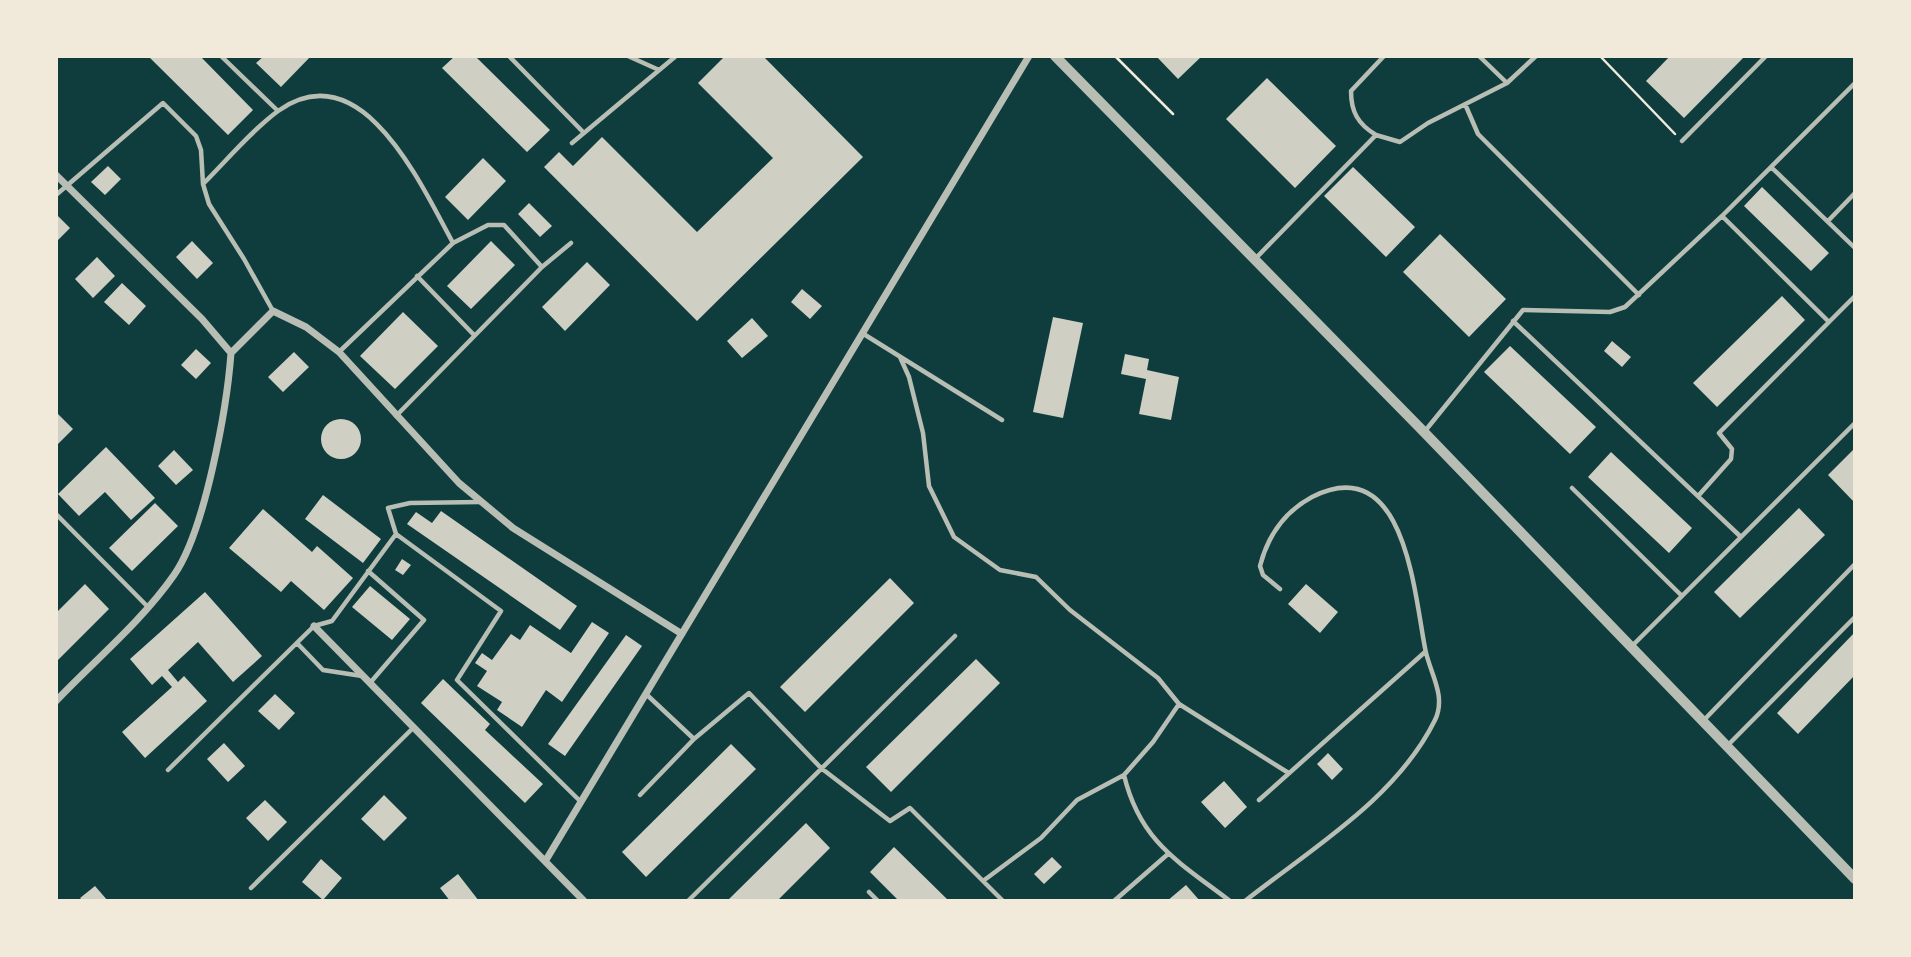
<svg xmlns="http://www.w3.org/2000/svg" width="1911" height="957" font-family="'PT Sans',sans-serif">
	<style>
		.building { fill: #cfcfc3 }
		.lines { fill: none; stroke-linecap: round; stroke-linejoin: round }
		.path { stroke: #f1e9da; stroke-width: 2.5 }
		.service { stroke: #b8beb3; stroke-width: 4.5 }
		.minor { stroke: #b8beb3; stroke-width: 7 }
		.tertiary { stroke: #b8beb3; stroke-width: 10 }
	</style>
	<rect width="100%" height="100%" fill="#0f3d3e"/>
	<path class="building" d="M148 56H200L253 110 228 135Z
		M264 56H311L281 87 256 63Z
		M455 56H475L550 130 527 152 442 68Z
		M725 56H763L863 157 697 321 544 167 559 152 573 166 602 137 697 232 773 158 698 83Z
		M1156 56H1202L1178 79Z
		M1670 56H1745L1684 118 1646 81Z
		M1267 78 1336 146 1295 188 1226 119Z
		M483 158 506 181 468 220 445 197Z
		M108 166 121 179 105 195 91 182Z
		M1353 167 1415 227 1386 257 1324 196Z
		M1762 187 1829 253 1811 271 1744 206Z
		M529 203 552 226 540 237 518 214Z
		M56 214 70 228 56 242Z
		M1440 234 1506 299 1469 337 1403 272Z
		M192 241 213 263 197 279 176 257Z
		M491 241 515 265 471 309 447 286Z
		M97 257 115 276 93 298 75 279Z
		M587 262 610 285 565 331 542 307Z
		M122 283 146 306 129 325 104 302Z
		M802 289 822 306 810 319 791 302Z
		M1782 296 1805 320 1717 407 1693 383Z
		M403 312 438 346 395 389 360 356Z
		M1053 317 1083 323 1063 418 1033 412Z
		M752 318 768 336 742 358 727 341Z
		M1612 341 1631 357 1622 367 1604 351Z
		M1510 346 1596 427 1570 454 1484 372Z
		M196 349 211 363 196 379 181 365Z
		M294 352 309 367 283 392 268 377Z
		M1125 354 1149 359 1147 370 1179 377 1171 420 1139 414 1146 379 1121 374Z
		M56 412 73 429 57 445 56 444Z
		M321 439a20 20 0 1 1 40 0a20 20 0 1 1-40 0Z
		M106 447 155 498 131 520 105 492 79 516 58 494Z
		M1855 448V500L1854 502 1828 475Z
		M174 450 193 470 176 485 158 466Z
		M1611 452 1692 528 1669 553 1588 477Z
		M323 495 381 539 363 563 305 519Z
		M155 503 178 526 132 571 109 548Z
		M1799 508 1825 535 1740 618 1714 592Z
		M263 509 312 552 317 546 353 578 324 610 291 581 281 592 229 548Z
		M441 511 577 606 560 630 407 524 416 512 432 523Z
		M402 559 411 565 403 575 395 570Z
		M890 578 914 603 805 712 780 687Z
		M85 584 109 609 56 662V613Z
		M1306 584 1338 612 1320 633 1288 604Z
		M370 586 410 619 392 640 352 607Z
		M205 592 262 656 233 682 198 642 168 670 178 682 184 676 207 701 145 758 122 732 172 687 162 676 152 685 130 659Z
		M592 622 609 633 562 702 546 690 522 727 497 710 502 702 477 686 487 671 475 663 482 653 492 660 511 634 520 640 530 625 571 653Z
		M1855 632V675L1798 734 1777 713Z
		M626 635 642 646 565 756 548 744Z
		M976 659 1000 683 891 792 866 767Z
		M443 679 490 724 485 730 543 784 525 803 421 703Z
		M275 694 295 713 279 730 258 711Z
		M224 743 245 766 228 782 207 759Z
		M731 744 756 769 646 877 622 852Z
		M1328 753 1343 769 1332 780 1317 764Z
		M1224 781 1247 807 1225 828 1201 802Z
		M384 795 407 818 384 841 361 819Z
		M265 800 287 822 268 841 246 818Z
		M806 823 830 848 777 901H727Z
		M894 847 949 901H899L870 872Z
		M1052 857 1062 867 1044 884 1034 874Z
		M321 859 342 878 323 900 302 882Z
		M458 874 479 901H450L440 888Z
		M1186 885 1200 901H1167Z
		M95 886 108 901H83L80 898Z"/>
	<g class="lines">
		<path class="path" d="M1115 56 1173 114
			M1600 56 1675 134"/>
		<path class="service" d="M221 56 278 111
			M509 56 584 133
			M628 56 659 70
			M1479 56 1507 83 1536 56
			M1465 104 1478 134 1639 295
			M1376 135 1400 142 1428 123 1507 83
			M1682 141 1766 56
			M572 143 676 56
			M1771 167 1855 248
			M204 183C227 160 251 131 278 111 362 51 421 185 453 243
			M56 195 163 103 196 136 201 150 203 184 209 204 244 259 273 311
			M1828 221 1855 193
			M1255 259 1376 135C1358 124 1351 112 1351 91L1384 56
			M542 267 571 243
			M417 276 474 335
			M1513 321 1741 537
			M1829 322 1855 296
			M862 333 1002 420
			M339 352 453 243 488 225H504L542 267 396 416
			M900 357 909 377 923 433 929 486 954 537 1000 570 1036 577 1070 610 1158 678 1179 704 1287 772
			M1425 431 1523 310 1610 312 1625 307 1722 216 1855 83
			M1572 488 1682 596
			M1699 495 1731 459 1732 449 1719 433 1829 322 1722 216
			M56 514 148 607
			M396 534 501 611 457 680 581 802
			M368 571 424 620 370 683
			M297 643 323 670 362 676
			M1633 645 1855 423
			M646 694 694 739
			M1704 720 1855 564
			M1728 745 1855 617
			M168 770 314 626 332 621 396 534 388 508 410 503 480 502
			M1124 775C1140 842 1179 862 1230 901
			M640 795 694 739 749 693 821 768 890 821 910 808 1003 901
			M1259 800 1425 652
			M983 881 1041 838 1077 800 1124 775 1153 742 1179 704
			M251 888 413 728
			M869 892 878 901
			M688 901 955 636
			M1114 901 1168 854
			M1245 901C1312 848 1396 799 1435 720 1447 695 1429 672 1425 648 1414 592 1405 450 1312 497 1284 512 1268 535 1260 566L1263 575 1280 589"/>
		<path class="minor" d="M56 175 202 319 231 353C227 407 205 531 174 575 142 621 95 660 56 701
			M231 353 273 311 306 327 339 352 459 483 513 528 682 634
			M314 626 584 901
			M546 860 1029 56"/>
		<path class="tertiary" d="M1055 56 1424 432 1855 879"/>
	</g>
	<rect width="1911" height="957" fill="none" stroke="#f1e9da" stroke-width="116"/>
</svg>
